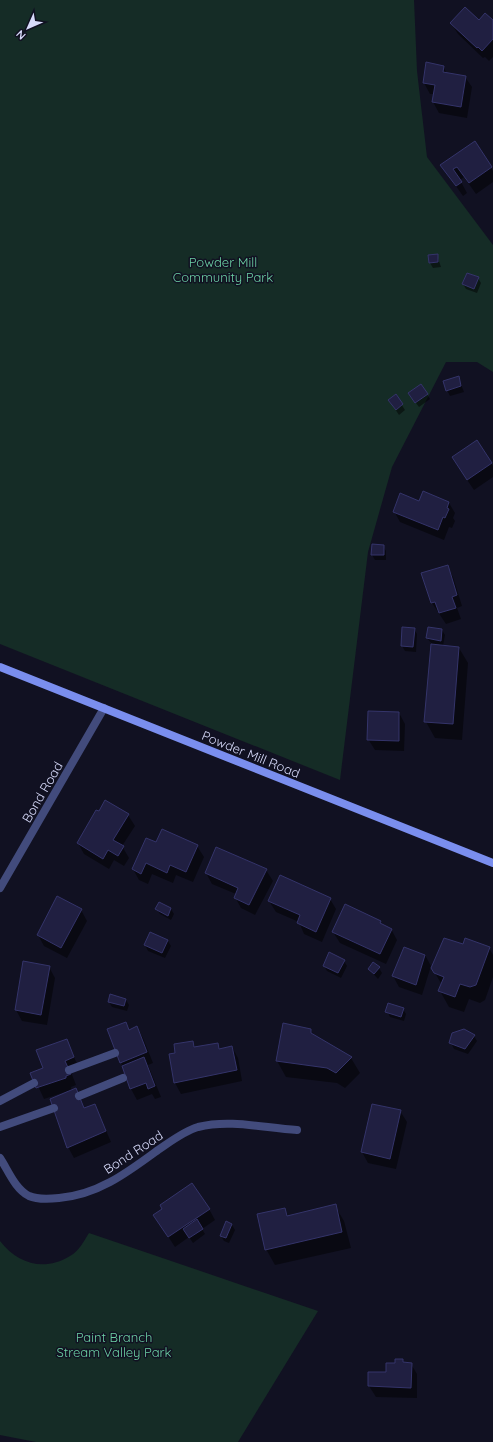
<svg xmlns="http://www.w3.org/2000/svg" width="493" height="1442" font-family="Quicksand,sans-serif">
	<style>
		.green { fill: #152c26 }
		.shadow { fill: #0007 }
		.building { fill: #201f41; stroke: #34346a }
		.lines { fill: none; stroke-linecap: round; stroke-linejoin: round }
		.lane { stroke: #424b7c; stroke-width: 8 }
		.street { stroke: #424b7c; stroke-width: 8 }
		.secondary { stroke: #7a8eee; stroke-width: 8 }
		.labels { text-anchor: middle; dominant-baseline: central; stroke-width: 3; stroke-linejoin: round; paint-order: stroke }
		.park-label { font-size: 13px; fill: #6cd1a4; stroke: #112 }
		.street-label { font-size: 13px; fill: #d7dafa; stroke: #112 }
	</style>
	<rect width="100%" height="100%" fill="#112"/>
	<path class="green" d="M0 0H414L417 71 427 157 493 245V372L477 362H446L392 467 368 552 340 780 0 644Z
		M89 1233 318 1311 238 1442H36L0 1435V1241C18 1264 44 1272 70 1256 79 1251 84 1241 89 1233Z"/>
	<path class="shadow" d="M479 21 493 22V57L489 61 485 57 483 58 458 34 451 23Z
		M443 66 447 74 465 77 472 87 467 118 439 113 433 102 434 94H430L424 83Z
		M474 143 493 171V182L476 194 464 177 460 180 467 193 463 196 441 165Z
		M437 255 441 267 433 268 430 263Z
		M478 278 481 283 477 293 466 289 463 284Z
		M458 377 464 392 450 396 447 390Z
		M427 394 430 399 419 407 413 399Z
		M396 396 405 410 399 415 393 406Z
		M477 441 493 466V477L474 490 459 468Z
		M420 502 449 503 455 513 453 518 455 521 452 528 449 527 444 540 400 522 394 511Z
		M383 546 386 551V560H375L372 555Z
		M447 566 453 577 462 606 457 608 461 619 446 624 432 603 423 574Z
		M414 629 417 634 416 652 405 651 402 646Z
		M442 630 445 635 443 646 459 648 468 663 462 740 435 738 426 722 432 644 427 638Z
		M399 713 405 724 404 751 375 750 368 739Z
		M128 815 135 826 122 846 129 858 124 866 114 860 109 869 84 854 78 843Z
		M146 839 156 844 197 846 204 857 193 882 176 875 173 883 152 874 148 884 139 880 133 869Z
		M266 870 273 881 255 915 241 908 235 897 236 894 212 884 206 873Z
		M330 899 336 909 322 942 304 934 299 922 276 912 269 901Z
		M160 903 171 909 174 914 171 920 160 914 157 909Z
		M81 910 87 921 67 958 44 946 38 935Z
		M380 922 382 925 391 929 397 940 386 964 340 943 333 932Z
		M150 933 168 941 171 946 165 958 148 951 145 945Z
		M464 945 489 948 493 955V977L485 1000 480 1003 469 999 464 1012 449 1007 440 991 442 985 435 973Z
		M425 955 431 966 422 995 399 987 393 976Z
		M344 961 347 966 341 978 327 971 324 966Z
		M49 967 55 978 47 1025 22 1021 16 1010Z
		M379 968 382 973 378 979 369 969Z
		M126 1000 129 1005 127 1011 112 1007 109 1002Z
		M403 1009 406 1014 404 1021 390 1017 387 1011Z
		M126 1023 130 1030 137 1027 143 1038 153 1063 148 1065 161 1097 155 1099 152 1094 137 1100 131 1089 121 1062Z
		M283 1025 311 1030 314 1036 351 1058 360 1073 345 1088 337 1083 286 1077 277 1061Z
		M474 1036 477 1041 468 1054 454 1049 451 1043Z
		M66 1040 79 1068 71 1072 76 1085 71 1087 72 1091 76 1090 85 1109 95 1105 111 1142 74 1158 68 1147V1091L44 1099 32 1073 44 1069Z
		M192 1042 196 1048 217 1044 220 1049 232 1047 238 1058 242 1081 181 1094 175 1083 176 1054Z
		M373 1105 400 1111 407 1122 396 1169 368 1163 362 1152Z
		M335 1206 344 1221 351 1248 275 1265 266 1249 284 1209 289 1217Z
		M209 1209 215 1220 202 1229 205 1234 193 1243 189 1237 175 1247 154 1215Z
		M232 1225 235 1230 229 1243 224 1241 221 1236Z
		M403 1360 404 1363 411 1364 417 1374V1398L376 1397 369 1386 387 1373 396 1364Z"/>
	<path class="building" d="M465 7 479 20 485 13 493 20V39L482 51 478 47 477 48 450 23Z
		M426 62 444 66 443 72 466 76 461 107 432 102 435 85 423 83Z
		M475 141 492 167 469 183 457 167 453 169 462 182 456 186 440 165Z
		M438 254V262L429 263 428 255Z
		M467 273 479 277 474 289 462 284Z
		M459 376 461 386 446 391 443 381Z
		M421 384 428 394 415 403 408 393Z
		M396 394 403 404 396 410 388 400Z
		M477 440 492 463 467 480 452 457Z
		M423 491 449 502 447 508 449 509 445 518 443 517 438 530 393 512 400 493 419 501Z
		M372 544 384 545V555H371Z
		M448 565 457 595 452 597 456 608 439 613 435 602 431 603 421 573Z
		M402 627 415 628 413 647 401 646Z
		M428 627 442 629 441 641 426 638Z
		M431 644 459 647 453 724 424 722Z
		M368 711 399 712V741L367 740Z
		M105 800 129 814 113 840 124 846 118 856 108 850 103 859 77 843 96 810 99 811Z
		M162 829 198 845 186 872 170 865 167 873 146 863 141 874 132 869 146 838 156 842Z
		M216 847 267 869 249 905 234 898 238 888 205 873Z
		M280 875 331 898 316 932 297 923 300 915 268 901Z
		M57 896 82 909 61 948 37 935Z
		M159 902 171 908 168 916 155 909Z
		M345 904 381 921 380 923 392 929 380 954 332 932Z
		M150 932 168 940 162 953 144 945Z
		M444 938 463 944 465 938 490 947 476 985 470 987 460 984 455 997 438 991 444 977 434 973 431 968Z
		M404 947 425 955 416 985 392 976Z
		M329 952 345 960 338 973 323 966Z
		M23 961 50 966 41 1015 15 1010Z
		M373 962 380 967 374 974 368 969Z
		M110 994 126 999 124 1006 108 1002Z
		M388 1003 404 1008 401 1017 385 1012Z
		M126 1022 129 1030 137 1026 147 1052 120 1063 107 1029Z
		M283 1023 311 1029V1033L352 1057 336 1073 327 1068 276 1061Z
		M464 1029 475 1035 465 1049 449 1043 452 1033Z
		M67 1039 74 1057 65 1061 71 1074 66 1076V1078L36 1088 30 1073 43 1068 36 1050Z
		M193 1041 194 1047 218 1043 219 1049 232 1046 237 1070 174 1083 169 1054 175 1053 174 1044Z
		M144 1057 155 1086 148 1089 146 1083 130 1089 122 1066Z
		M76 1088 84 1108 95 1104 106 1131 67 1148 50 1099Z
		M372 1104 401 1110 390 1159 361 1152Z
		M192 1183 210 1209 168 1237 153 1215 162 1209 160 1205Z
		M336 1204 342 1232 265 1250 257 1214 285 1208 287 1216Z
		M197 1219 203 1229 189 1238 183 1229Z
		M226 1221 232 1224 226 1238 220 1236Z
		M395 1359H403V1362L412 1363 411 1388 368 1386V1372H386V1363H395Z"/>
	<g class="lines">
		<path class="lane" d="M69 1070 115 1053
			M79 1096 123 1078
			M0 1101 34 1083
			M0 1127 54 1108"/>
		<path class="street" d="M0 888 104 708
			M0 1158C8 1170 15 1189 29 1196 38 1200 50 1199 59 1198 98 1195 128 1172 158 1150 170 1142 184 1131 198 1127 230 1119 264 1128 297 1130"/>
		<path class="secondary" d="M0 667 493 863"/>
	</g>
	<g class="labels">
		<g class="park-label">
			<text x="223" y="262">Powder Mill<tspan x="223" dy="15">Community Park</tspan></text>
			<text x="114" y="1337">Paint Branch<tspan x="114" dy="15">Stream Valley Park</tspan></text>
		</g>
		<g class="street-label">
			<text transform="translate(251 754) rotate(22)">Powder Mill Road</text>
			<text transform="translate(42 792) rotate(-60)">Bond Road</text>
			<text transform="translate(133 1152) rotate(-33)">Bond Road</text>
		</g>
	</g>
	<g transform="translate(28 28) rotate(225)" stroke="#111122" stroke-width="3" paint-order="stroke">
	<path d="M0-3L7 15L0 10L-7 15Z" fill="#d7dafa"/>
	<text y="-6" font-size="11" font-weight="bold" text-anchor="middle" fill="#d7dafa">N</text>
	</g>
</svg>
